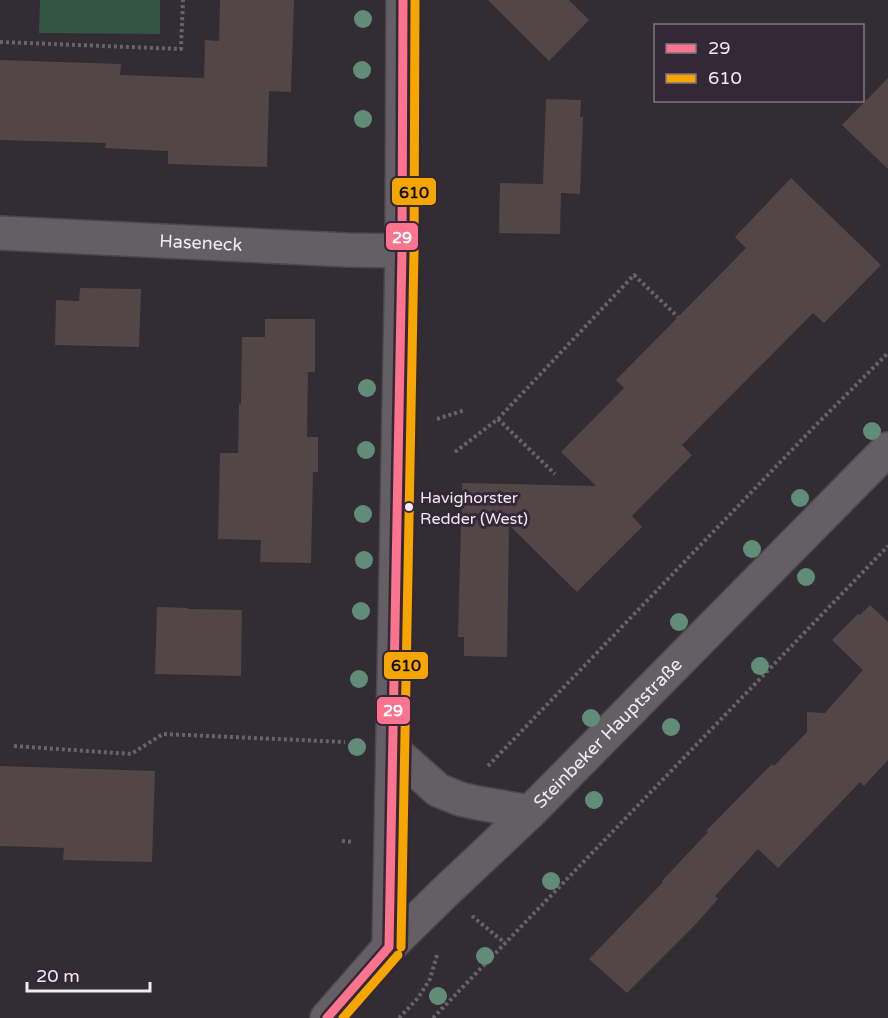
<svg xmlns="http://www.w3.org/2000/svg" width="888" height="1018" font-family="'Varela Round',sans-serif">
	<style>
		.green { fill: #335343 }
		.building { fill: #534646 }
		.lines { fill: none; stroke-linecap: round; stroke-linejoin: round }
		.minor-casing { stroke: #4d474e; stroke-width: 36 }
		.tertiary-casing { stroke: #4d474e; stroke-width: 36 }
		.path { stroke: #68636a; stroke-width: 4; stroke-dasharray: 3 3; stroke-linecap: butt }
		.minor { stroke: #635f64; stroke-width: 33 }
		.tertiary { stroke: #635f64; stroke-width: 33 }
		.bus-1-casing { stroke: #342837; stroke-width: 14 }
		.bus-2-casing { stroke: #342837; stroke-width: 14 }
		.bus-1 { stroke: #fc738d; stroke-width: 9 }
		.bus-2 { stroke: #f7a600; stroke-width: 9 }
		.tree { fill: #618d78 }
		.bus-dot { fill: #f1e9f3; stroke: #342837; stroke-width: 2 }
		.labels { text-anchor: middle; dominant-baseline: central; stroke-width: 6; stroke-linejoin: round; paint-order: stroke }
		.bus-label { font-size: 16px; fill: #f1e9f3; stroke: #342837; text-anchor: start }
		.street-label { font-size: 18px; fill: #f1e9f3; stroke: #342837 }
		.line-badge { stroke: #342837; stroke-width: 2 }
		.badge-label { font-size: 16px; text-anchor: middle; font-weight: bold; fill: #fff }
		.pale-badge-label { font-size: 16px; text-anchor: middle; font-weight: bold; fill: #111 }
	</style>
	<rect width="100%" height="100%" fill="#322c34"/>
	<path class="green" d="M40 0H160V34L39 33Z"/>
	<path class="building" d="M220 0H294L291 92 269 91 267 167 168 164V151L105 148 106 143 0 140V60L121 64 120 75 204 78 205 40 219 41Z
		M488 0H569L589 20 549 61Z
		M888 78V169L842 125Z
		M546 99 581 100 580 117H583L580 194 561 193 560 234 499 233 500 183 543 184Z
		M791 178 881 265 824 323 813 313 682 445 692 455 632 516 642 527 577 592 509 525 507 657 464 656V637H458L462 483 596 486 561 452 624 388 616 380 746 248 735 237Z
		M80 288 141 289 139 347 55 345 56 300 79 301Z
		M265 319H315V372H308L307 437H318V472H313L311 563 260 562 261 540 218 539 220 453H238L239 404H241L242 337H265Z
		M870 605 888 622V760L864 786 860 782 778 868 758 849 715 896 718 899 694 926 627 993 589 959 663 882 662 881 708 832 706 831 772 764 774 766 807 732V712L825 713 863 670 832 640 858 614 860 615Z
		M157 607 188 608V609L242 610 241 676 155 674Z
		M0 766 155 771 152 862 63 860 64 848 0 846Z"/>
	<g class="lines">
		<g class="minor-casing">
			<g id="minor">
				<path id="s1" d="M0 233 347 250 402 251"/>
				<path d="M393 750 438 790 460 799 478 803 530 812"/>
				<path id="s2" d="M389 947 444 893 530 812 888 449"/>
			</g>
		</g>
		<g class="tertiary-casing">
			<path id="tertiary" d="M327 1018 389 947 402 251 403 0"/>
		</g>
		<path class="path" d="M0 42 181 49 183 0
			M437 419 465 410
			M498 419 634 275 678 317
			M455 452 498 419 555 474
			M14 746 131 754 163 734 345 742
			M488 766 815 426 888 353
			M342 841 353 842
			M472 916 505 943
			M399 1018 418 998 430 979 437 955
			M433 1018 888 546"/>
		<use href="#minor" class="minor"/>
		<use href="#tertiary" class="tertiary"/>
		<g class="bus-1-casing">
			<path id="bus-1" d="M389 947 402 251 403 0
				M327 1018 389 947"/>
		</g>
		<g class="bus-2-casing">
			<path id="bus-2" d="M401 947 414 251 415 0
				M343 1018 398 955"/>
		</g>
		<use href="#bus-1" class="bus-1"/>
		<use href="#bus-2" class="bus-2"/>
	</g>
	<g class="tree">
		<circle cx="363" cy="19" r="9"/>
		<circle cx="362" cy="70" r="9"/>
		<circle cx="363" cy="119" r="9"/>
		<circle cx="367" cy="388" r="9"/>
		<circle cx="872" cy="431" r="9"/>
		<circle cx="366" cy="450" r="9"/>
		<circle cx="800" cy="498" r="9"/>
		<circle cx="363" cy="514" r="9"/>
		<circle cx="752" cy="549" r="9"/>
		<circle cx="364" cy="560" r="9"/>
		<circle cx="806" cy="577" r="9"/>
		<circle cx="361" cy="611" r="9"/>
		<circle cx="679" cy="622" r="9"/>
		<circle cx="760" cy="666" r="9"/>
		<circle cx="359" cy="679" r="9"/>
		<circle cx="591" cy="718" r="9"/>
		<circle cx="671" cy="727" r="9"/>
		<circle cx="357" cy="747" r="9"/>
		<circle cx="594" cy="800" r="9"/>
		<circle cx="551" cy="881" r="9"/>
		<circle cx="485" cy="956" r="9"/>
		<circle cx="438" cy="996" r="9"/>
	</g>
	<circle class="bus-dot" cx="409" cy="507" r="5"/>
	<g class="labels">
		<g class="bus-label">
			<text x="420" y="498">Havighorster<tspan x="420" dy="21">Redder (West)</tspan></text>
		</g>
		<g class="street-label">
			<text stroke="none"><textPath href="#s1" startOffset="201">Haseneck</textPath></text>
			<text stroke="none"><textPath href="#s2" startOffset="306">Steinbeker Hauptstraße</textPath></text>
		</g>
	</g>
	<g class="line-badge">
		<rect x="391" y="177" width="46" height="29" rx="6" fill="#f7a600"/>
		<rect x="385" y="222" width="34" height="29" rx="6" fill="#fc738d"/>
		<rect x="383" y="651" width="46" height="29" rx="6" fill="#f7a600"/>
		<rect x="376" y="696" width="35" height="29" rx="6" fill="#fc738d"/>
	</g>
	<g class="badge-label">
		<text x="402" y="243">29</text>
		<text x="393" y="716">29</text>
	</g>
	<g class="pale-badge-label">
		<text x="414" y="198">610</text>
		<text x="406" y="671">610</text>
	</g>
	<rect x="654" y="24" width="210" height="78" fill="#342837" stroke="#807582" stroke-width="1.5"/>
	<rect x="666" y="44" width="30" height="9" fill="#fc738d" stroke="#807582" stroke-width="1.5"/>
	<text x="708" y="54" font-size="18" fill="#f1e9f3">29</text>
	<rect x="666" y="74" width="30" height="9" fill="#f7a600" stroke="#807582" stroke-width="1.5"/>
	<text x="708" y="84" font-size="18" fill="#f1e9f3">610</text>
	<path d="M27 982v9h123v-9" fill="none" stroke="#f1e9f3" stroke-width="3"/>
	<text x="36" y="982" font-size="18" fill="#f1e9f3" stroke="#342837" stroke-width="4.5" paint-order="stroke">20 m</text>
</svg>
